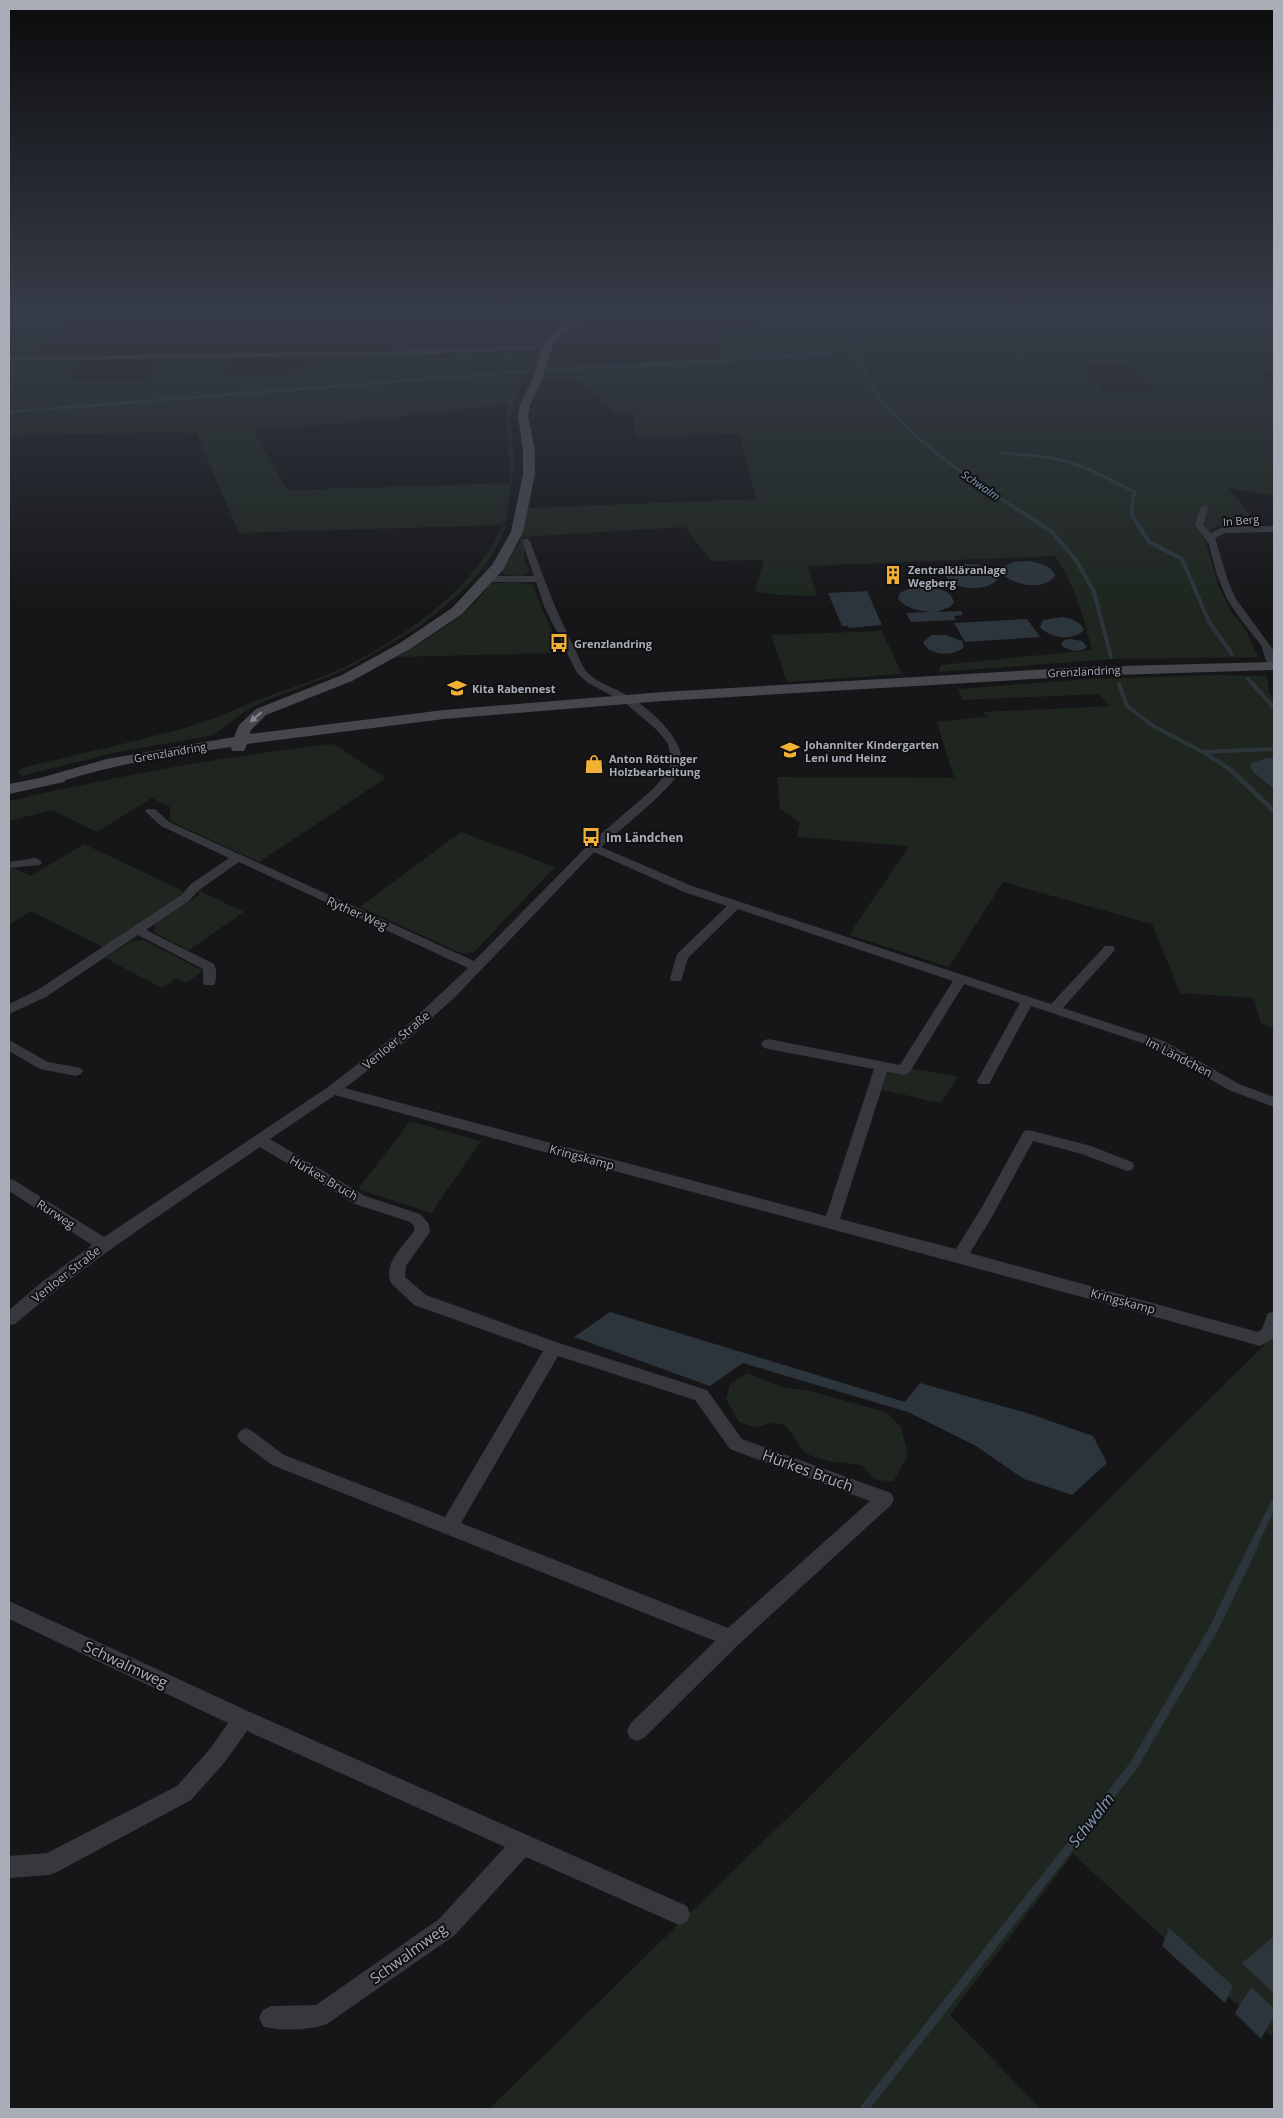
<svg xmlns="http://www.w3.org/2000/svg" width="1283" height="2118" font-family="'Open Sans',sans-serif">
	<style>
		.green { fill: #1e261f; fill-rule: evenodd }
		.water { fill: #2c353c }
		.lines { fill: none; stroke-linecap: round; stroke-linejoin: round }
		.stream-far4 { stroke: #2c353c; stroke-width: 3 }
		.stream-far3 { stroke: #2c353c; stroke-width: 4 }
		.stream-far2 { stroke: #2c353c; stroke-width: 5 }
		.stream-far1 { stroke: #2c353c; stroke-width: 7 }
		.stream { stroke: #2c353c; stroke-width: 9 }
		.street { fill: #37383d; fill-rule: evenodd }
		.secondary { fill: #45474d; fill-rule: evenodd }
		.oneway { fill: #858993 }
		.labels { text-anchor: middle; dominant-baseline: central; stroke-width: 4; stroke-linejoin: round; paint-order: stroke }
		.far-water-label { font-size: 11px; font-style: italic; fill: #7f9bb3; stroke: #111113 }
		.far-street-label { font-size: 11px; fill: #a8adb8; stroke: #111113 }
		.far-poi-label { font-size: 11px; font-weight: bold; fill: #a8adb8; stroke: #111113; text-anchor: start }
		.poi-label { font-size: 12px; font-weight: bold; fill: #a8adb8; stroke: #111113; text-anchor: start }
		.street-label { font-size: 12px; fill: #a8adb8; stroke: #111113 }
		.near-street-label { font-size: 15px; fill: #a8adb8; stroke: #111113 }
		.near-water-label { font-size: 16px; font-style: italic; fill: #7f9bb3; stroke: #111113 }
	</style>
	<rect width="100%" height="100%" fill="#161618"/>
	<path class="green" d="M9 313H74L29 359 81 360 71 380 148 379 158 358 228 357 226 377 310 370 314 355 428 353V357L456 356V352L534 349 515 399 510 419 515 462 507 512V521L504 522 503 524 506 526 493 554 479 573 457 596 419 627 354 665 328 677 265 701 246 711 213 735 113 753 22 776 17 772 26 767C78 754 130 743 181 729 207 722 231 711 256 701 278 692 301 685 324 676 391 648 473 593 503 525L239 533 196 433 161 432 9 436ZM508 404C504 430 511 457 510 483L287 490 253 430 344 423Z
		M778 313H1274V370L1258 371 1274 385V407H1271L1274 408V495L1228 488 1257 523 1217 526 1202 533 1219 587 1233 614 1245 628 1258 657 1113 659 939 672 941 665 1092 650C1083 616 1075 585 1055 556L808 566 817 596 777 595 755 591 764 560 711 561 685 527 522 537 524 543V558L530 572 524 576 505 575 502 571 519 543 528 508 756 499 740 434 635 437 634 414H615L601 396H594L591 386H584L581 382 541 378 540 363 642 362 716 357 727 330 773 323ZM1080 364 1128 365 1157 393H1103L1097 383Z
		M513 582 532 585 556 640 558 653 396 657C428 638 468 617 490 584Z
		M882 631 902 674 787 682 771 635Z
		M1220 675 1267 676 1269 693 1274 700V758H1266L1253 772 1274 789V1028L1261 1024 1254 998 1180 993 1152 924 1003 882 949 967 849 935 909 846 797 837 800 822 780 809 777 777 954 778 937 722 988 716 982 712 1111 706 1098 694 963 700 958 689 1088 679Z
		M333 744 386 778 259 862 170 821V807L152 798 97 832 52 810 9 821V801C116 776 224 756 333 744Z
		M461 832 555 867 474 952 461 953 360 907Z
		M84 844 181 890 182 894 103 947 31 911 9 925V869L14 868 31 876Z
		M198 890 244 912 189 950 155 933V924L199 895Z
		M144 940 203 971 186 983 177 978 162 988 105 958 130 942Z
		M911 1068 958 1077 940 1103 878 1089 884 1074 908 1072Z
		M410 1121 481 1141 431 1213 358 1189Z
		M1274 1335V2033L1271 2036 1073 1854 950 2015 1041 2109H489L809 1797Z
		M747 1373 785 1388 806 1390 886 1412 901 1427 908 1455 893 1482 874 1479 862 1465 828 1461 806 1454 785 1425 772 1423 755 1427 739 1422 726 1399 730 1384Z"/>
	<path class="water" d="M1029 561C1039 563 1052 565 1055 576 1043 592 1013 585 1001 573L1002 567 1014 562Z
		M958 564C971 564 995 563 998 579 987 593 950 591 944 573L946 569Z
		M913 587C926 587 951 585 954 603L950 607 936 612 961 611 963 615 954 616 956 620 911 622 906 613 929 612C917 610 907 609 898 599L900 593Z
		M867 591 882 625 849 628 848 626H842L828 593Z
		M1062 617C1071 619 1081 621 1084 630 1074 642 1049 638 1040 627L1043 620Z
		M1027 619 1040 637 965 642 954 623Z
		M932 635H946L962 641 964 647C954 657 928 656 923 642Z
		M1070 639 1082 641 1087 647C1079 654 1069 651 1061 645L1064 640Z
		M1266 758H1274V789L1253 772 1250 764Z
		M610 1312 905 1402 920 1383 1030 1414 1093 1436 1107 1463 1072 1495 1024 1479 976 1446 908 1412 743 1363 710 1386 574 1337Z
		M1169 1928 1233 1986 1225 2003 1162 1946Z
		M1274 1936V1994L1242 1963Z
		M1251 1987 1274 2008V2016L1261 2039 1235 2013Z"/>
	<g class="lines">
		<path class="stream-far4" d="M855 313C848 335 855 352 865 371 870 381 875 393 882 401 921 448 973 480 1023 513
			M549 370 758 359 831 352
			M9 412 530 371
			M1000 453C1022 455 1044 455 1065 461 1090 468 1113 481 1136 493L1133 497 1132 513"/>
		<path class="stream-far3" d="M1022 512 1052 532 1076 560 1094 592 1111 657
			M1132 512V515L1149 542 1182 559 1209 622 1232 654
			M1248 679 1274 708
			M1119 684 1127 706 1155 727 1203 752 1234 772
			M1204 752 1274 749"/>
		<path class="stream-far2" d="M1232 771 1274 811"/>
		<path class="stream-far1" d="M1252 1548 1274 1503"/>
		<path class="stream" d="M864 2109 1134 1765 1214 1628 1253 1547"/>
		<path class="street" d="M547 345 550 347 549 348 435 354 9 361V357L435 350Z
			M1204 505 1208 508 1203 525 1211 533 1223 527 1274 526V532L1225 533 1215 538 1228 581 1236 599 1274 651V669L1268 666 1261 645 1239 617 1227 599 1217 575 1209 544 1195 525 1200 508Z
			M526 538 530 541C543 576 555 609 572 643 576 651 580 662 585 670 596 683 616 688 630 697 651 710 691 744 680 771 671 790 619 830 601 847L692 886 1051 1004 1105 946H1113L1115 949 1113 952 1063 1008 1164 1041 1239 1084 1274 1097V1107L1229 1090 1154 1047 1031 1006 989 1084H979L977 1081 1020 1003 964 984 909 1073 904 1075 887 1072 840 1219 956 1249 982 1207 1024 1131 1029 1130 1091 1146 1132 1162 1134 1166 1132 1170 1127 1171 1082 1154 1033 1141 993 1215 970 1253 1258 1332 1262 1329 1268 1313 1274 1312V1338L1260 1346C952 1260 643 1180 335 1095L270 1139 365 1196 420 1214 429 1224 430 1232 406 1266 405 1277 426 1295 556 1342 707 1390 742 1439 891 1493 894 1499 891 1505 738 1645 644 1738 637 1741 630 1738 627 1731 630 1724 715 1641 272 1465 240 1441 237 1436 240 1431 246 1428 252 1431 284 1455 445 1517 543 1351 414 1305 391 1283C382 1265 404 1245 414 1231V1226L410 1222 355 1204 260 1147C177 1204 92 1258 15 1324L9 1325V1310L42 1282 92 1245 9 1191V1179L14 1180 104 1237 328 1087 402 1030 468 968 239 862 199 890 189 901 146 930 214 964C217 969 217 980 214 985H204L203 982V969L138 935 46 997 9 1014V1004L36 991 181 895 191 884 229 858 161 826 147 813 145 811 147 809H155L169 822 474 961 588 845 653 789 670 769 671 757 668 744 658 731 624 702 588 683 577 673 544 606 536 582H489L484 579 489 576H534L522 541ZM594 852 684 892 727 906 677 954 670 978 671 981H681L688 958 738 909 953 981 900 1065 768 1039 763 1041 761 1044 763 1047 768 1049 874 1069 826 1216 345 1088 412 1036 455 997ZM558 1356 695 1400 730 1449 870 1501 728 1628 461 1523Z
			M36 858 42 862 40 865 9 868V862Z
			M9 1040 48 1062 81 1068 83 1071 81 1074 76 1076 40 1069 9 1051Z
			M9 1601 250 1712 687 1906 690 1914 687 1922 679 1925 526 1857 455 1935 327 2024C313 2030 277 2032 263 2026L259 2018 263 2010 271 2006 316 2005 439 1919 505 1847 247 1731 224 1763 191 1800 57 1872 49 1875 9 1878V1856L47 1853 177 1786 210 1749 228 1723 9 1619Z"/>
		<path class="secondary" d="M581 313H592L561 336 552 348 542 380 530 405 528 416 535 450V474L523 532 503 570 462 614 410 649 352 681 266 715 251 730 250 734 444 710 663 692 1084 667 1274 662V670L1084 676 663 701 444 719 247 744 244 751H232L231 747C176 755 119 763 66 780L64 782 9 794V784L40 778 107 759 234 737 239 725 256 709 342 675 400 643 452 608 492 565 511 532 523 474V450L518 416 520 405 532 380 542 347 555 332Z"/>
	</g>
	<defs><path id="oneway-solid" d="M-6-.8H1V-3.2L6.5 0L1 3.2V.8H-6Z" transform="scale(1.25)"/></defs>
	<use class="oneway" href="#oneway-solid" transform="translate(256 717) rotate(140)"/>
	<linearGradient id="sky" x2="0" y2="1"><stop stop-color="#0c0c0d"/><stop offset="0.51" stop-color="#363c48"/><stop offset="1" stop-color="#363c48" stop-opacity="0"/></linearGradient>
	<rect width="1283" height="610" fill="url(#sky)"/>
	<defs>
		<g id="building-bare" transform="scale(1.5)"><path d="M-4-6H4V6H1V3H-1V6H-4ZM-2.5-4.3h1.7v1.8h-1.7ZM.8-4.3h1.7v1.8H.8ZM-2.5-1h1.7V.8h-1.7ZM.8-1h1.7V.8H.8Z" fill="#f2b134" stroke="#111113" stroke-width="2.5" paint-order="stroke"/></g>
		<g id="bus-bare" transform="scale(1.5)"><path d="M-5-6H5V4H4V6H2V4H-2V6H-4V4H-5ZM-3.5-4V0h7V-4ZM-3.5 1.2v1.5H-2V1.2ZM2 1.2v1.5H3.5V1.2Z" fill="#f2b134" stroke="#111113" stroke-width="2.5" paint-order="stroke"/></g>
		<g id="school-bare" transform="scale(1.5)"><path d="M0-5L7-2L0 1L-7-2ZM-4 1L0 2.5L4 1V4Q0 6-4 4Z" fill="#f2b134" stroke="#111113" stroke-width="2.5" paint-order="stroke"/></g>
		<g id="shop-bare" transform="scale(1.5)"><path d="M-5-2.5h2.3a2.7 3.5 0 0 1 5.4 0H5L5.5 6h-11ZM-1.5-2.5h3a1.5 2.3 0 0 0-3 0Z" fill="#f2b134" stroke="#111113" stroke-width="2.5" paint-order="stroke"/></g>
	</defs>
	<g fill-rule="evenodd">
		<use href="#building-bare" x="893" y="575"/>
		<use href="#bus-bare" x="559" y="643"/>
		<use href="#school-bare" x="457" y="688"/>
		<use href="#school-bare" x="790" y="750"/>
		<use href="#shop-bare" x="594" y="764"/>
		<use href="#bus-bare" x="591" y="837"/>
	</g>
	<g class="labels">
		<g class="far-water-label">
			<text transform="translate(981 485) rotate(34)">Schwalm</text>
		</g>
		<g class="far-street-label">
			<text transform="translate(1241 520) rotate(-5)">In Berg</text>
			<text transform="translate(1084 671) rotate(-3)">Grenzlandring</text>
			<text transform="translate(170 752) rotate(-10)">Grenzlandring</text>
		</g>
		<g class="far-poi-label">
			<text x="908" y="569">Zentralkläranlage<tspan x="908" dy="13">Wegberg</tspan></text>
			<text x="574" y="643">Grenzlandring</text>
			<text x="472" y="688">Kita Rabennest</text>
			<text x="805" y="744">Johanniter Kindergarten<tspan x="805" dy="13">Leni und Heinz</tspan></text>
			<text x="609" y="758">Anton Röttinger<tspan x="609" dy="13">Holzbearbeitung</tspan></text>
		</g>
		<g class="poi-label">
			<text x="606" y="837">Im Ländchen</text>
		</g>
		<g class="street-label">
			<text transform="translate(357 913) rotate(24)">Ryther Weg</text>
			<text transform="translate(396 1040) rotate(-40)">Venloer Straße</text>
			<text transform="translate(1179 1057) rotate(27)">Im Ländchen</text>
			<text transform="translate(582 1157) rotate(15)">Kringskamp</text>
			<text transform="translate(324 1178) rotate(30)">Hürkes Bruch</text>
			<text transform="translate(56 1214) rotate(33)">Rurweg</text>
			<text transform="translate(66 1274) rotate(-38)">Venloer Straße</text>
			<text transform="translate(1123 1301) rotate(15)">Kringskamp</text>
		</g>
		<g class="near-street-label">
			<text transform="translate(808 1470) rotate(20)">Hürkes Bruch</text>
			<text transform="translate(126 1664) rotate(25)">Schwalmweg</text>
			<text transform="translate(408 1953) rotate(-36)">Schwalmweg</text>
		</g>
		<g class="near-water-label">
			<text transform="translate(1091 1820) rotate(-52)">Schwalm</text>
		</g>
	</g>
	<rect width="1283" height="2118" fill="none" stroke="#a8adb8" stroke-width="20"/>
</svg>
